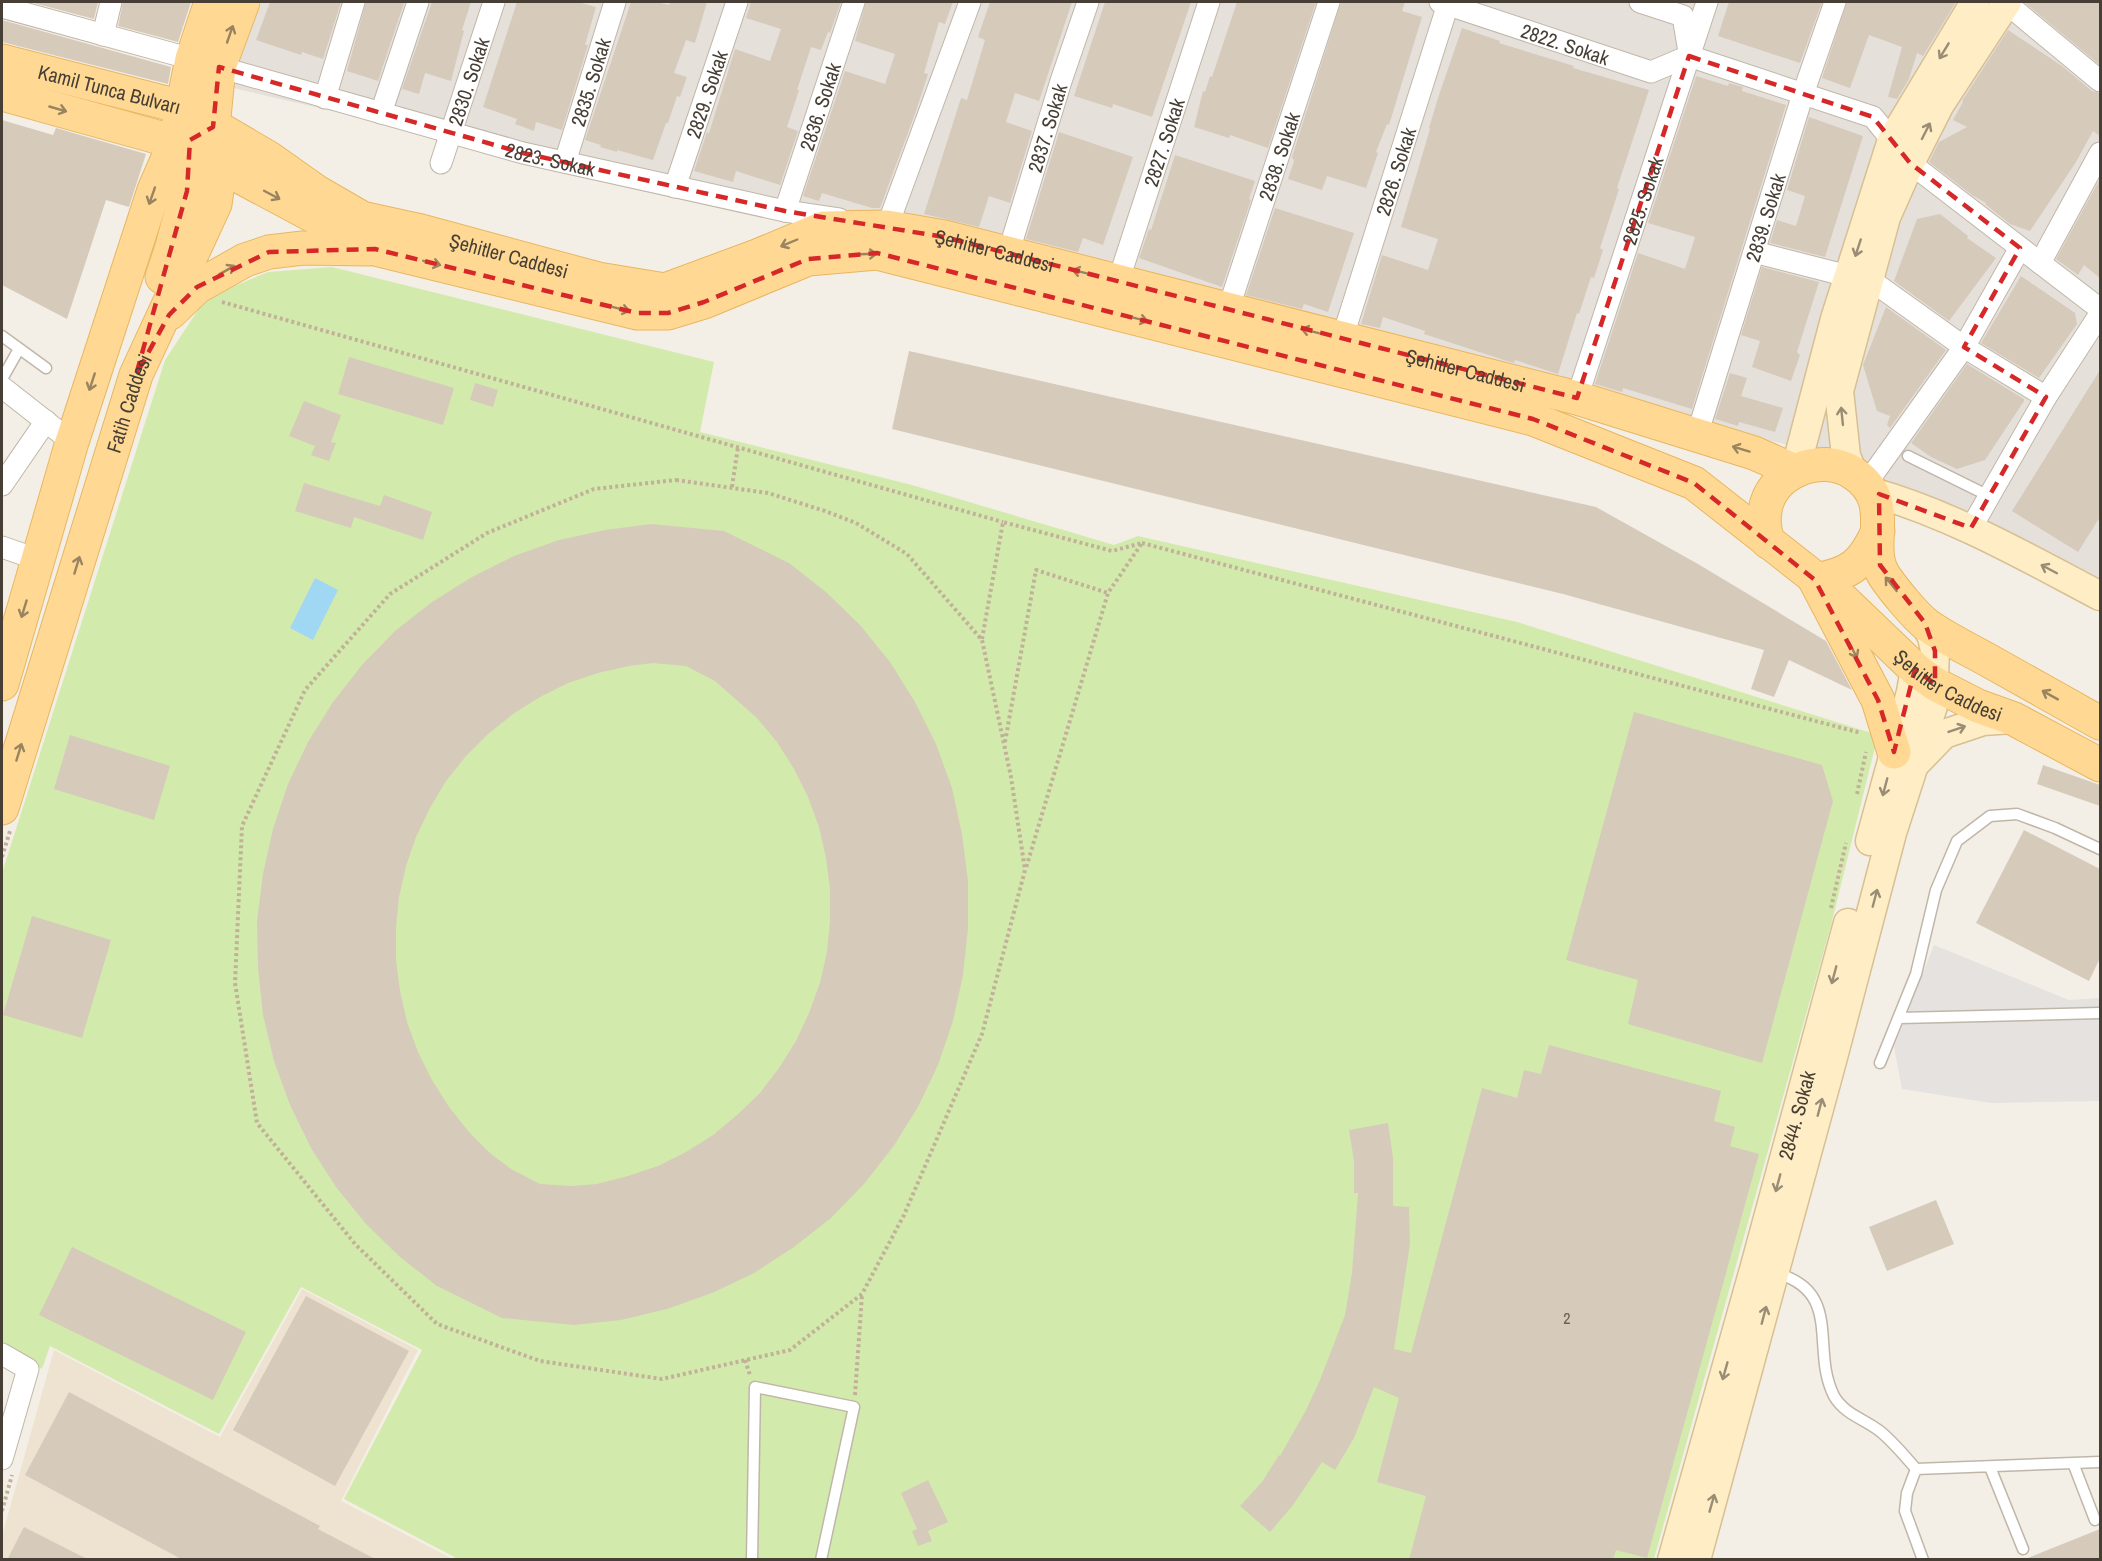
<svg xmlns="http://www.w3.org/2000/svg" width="2102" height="1561" font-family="'Archivo Narrow',sans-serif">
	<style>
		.industrial { fill: #e6e0db }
		.education { fill: #eee3d0 }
		.green { fill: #d3eaad }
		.parking { fill: #e5e2df }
		.water { fill: #a0d7f3 }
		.building { fill: #d6cabb; fill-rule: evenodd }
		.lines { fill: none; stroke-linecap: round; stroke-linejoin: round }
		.lane-casing { stroke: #c0b6a8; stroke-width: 13 }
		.street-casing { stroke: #c0b6a8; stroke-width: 23 }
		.secondary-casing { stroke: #d6c094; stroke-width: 31 }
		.primary-casing { stroke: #e8b660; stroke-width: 35 }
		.path { stroke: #c2b199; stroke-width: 4; stroke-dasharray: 3 3; stroke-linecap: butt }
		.lane { stroke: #fff; stroke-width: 10 }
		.street { stroke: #fff; stroke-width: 21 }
		.secondary { stroke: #ffedc5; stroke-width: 28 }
		.primary { stroke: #ffd994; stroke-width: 33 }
		.oneway { stroke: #9a8460 }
		.oneway2 { stroke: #9a8d76 }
		.marked { fill: none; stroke: #d62828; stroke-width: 4.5; stroke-dasharray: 12 8; stroke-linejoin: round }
		.labels { text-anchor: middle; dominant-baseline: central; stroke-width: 5; stroke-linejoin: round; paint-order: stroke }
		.number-label { font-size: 16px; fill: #6b6256 }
		.street-label { font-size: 20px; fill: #473f35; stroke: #fff }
	</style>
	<rect width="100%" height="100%" fill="#f4efe6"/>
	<path class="industrial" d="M262 2H2100V583L1784 444 224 86Z"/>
	<path class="education" d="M302 1289 418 1350 341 1501 453 1559 2 1560V1536L54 1350 220 1437Z"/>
	<path class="green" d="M332 267 714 362 700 432 912 485 1114 545 1138 536 1517 622 1878 735 1831 925 1654 1559H458L344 1499 422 1350 301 1287 219 1434 50 1346 42 1369 2 1346V873L165 360 206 298 268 272Z"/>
	<path class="parking" d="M1934 945 2069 1000 2100 998V1101L1991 1103 1902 1089 1894 1047Z"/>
	<path class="water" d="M315 578 338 590 313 640 290 628Z"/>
	<path class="building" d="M30 2H98L94 19Z
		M123 2H191L178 42 118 26Z
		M270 2H341L323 59 302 52 301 55 256 40Z
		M366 2H398L404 3 378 81 347 71Z
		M432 2H471L462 30 464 31 451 81 425 73 419 94 402 89Z
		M517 2H578L596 7 585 45H588L562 130 536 122 534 131 515 124 517 119 483 107Z
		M631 2H656L669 5 670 2H707L695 43 686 40 674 73 687 77 680 97 677 96 668 123H666L653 160 617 150V152L600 147 601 145 585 140Z
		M751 2H841L830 33 828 32 821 50 811 47 797 90H799L787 127 798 131 780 185 736 171 733 182 694 171 707 132 709 133 735 49 770 61 781 29 746 18Z
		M866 2H953L945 24 939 22 924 73 928 74 916 111 880 208H872L822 193 819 201 803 196 845 71 885 84 895 54 855 41Z
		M990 2H1072L1039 101 1015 93 1006 122 1032 131 1010 203 989 196 979 227 924 214 961 98 967 100 985 40 978 37Z
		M1105 2H1191L1152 117 1113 104 1112 108 1074 96Z
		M1237 2H1316L1268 148 1230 135 1229 138 1194 127 1203 91 1205 92 1210 76 1212 77Z
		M1341 2H1405L1402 11 1422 17 1389 125 1387 124 1376 152 1378 153 1366 188 1327 176 1322 190 1288 179 1294 161 1292 157Z
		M1729 2H1822L1800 63 1718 36Z
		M1847 2H1956L1923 56 1917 53 1909 79 1897 99 1888 97 1902 47 1869 35 1850 88 1822 78Z
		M2024 2H2100V65Z
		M2 20 171 67 168 84 2 42Z
		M1462 28 1500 41 1499 43 1574 66 1573 68 1649 90 1617 188 1619 189 1600 248 1603 250 1594 278 1591 277 1579 314 1577 313 1558 374 1515 360 1514 363 1507 361 1424 334 1425 331 1383 317 1380 328 1361 324 1382 255 1428 270 1438 239 1401 227 1430 129 1429 128 1438 98Z
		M2008 30 2062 66 2092 91 2100 93V136L2093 131 2076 162 2030 231 2010 224 1985 204 1986 203 1972 195 1929 162 1939 142 1967 127 1953 120 1963 102 1962 101Z
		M1696 76 1728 86 1729 83 1743 87 1742 91 1786 105 1692 409 1623 388 1622 392 1595 384 1638 253 1685 269 1695 237 1648 223Z
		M1809 117 1863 136 1825 257 1770 243 1777 220 1796 226 1805 196 1787 190Z
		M2 120 53 135 56 128 146 154 129 207 106 200 67 319 2 285Z
		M1059 132 1133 157 1103 245 1083 238 1078 252 1026 239Z
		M1175 155 1255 181 1249 199 1251 200 1222 287 1139 258 1149 229 1151 230Z
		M2100 179V278L2084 265 2078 275 2056 259Z
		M1275 208 1354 233 1328 312 1304 304 1302 309 1246 295Z
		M1940 214 1968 236 1967 238 1996 258 1949 321 1894 281 1917 219Z
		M1762 267 1819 282 1797 352 1800 355 1791 381 1752 367 1760 341 1741 335Z
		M2021 276 2075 313 2077 324 2039 378 1981 343Z
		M1886 307 1946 350 1890 428 1887 425 1890 416 1877 411 1863 365Z
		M909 351 1596 507 1698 564 1826 641 1852 690 1789 660 1774 697 1751 689 1764 650 1563 594 892 429Z
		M349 357 454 388 443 425 338 394Z
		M1967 364 2024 399V401L1985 460 1957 469 1931 457 1911 443Z
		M2100 370V517L2078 552 2012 511Z
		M1730 373 1747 378 1741 396 1783 408 1775 432 1739 422 1738 426 1715 419Z
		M475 383 498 390 493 407 470 400Z
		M304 401 341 415 331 442 336 443 329 461 311 455 315 446 289 436Z
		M304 483 380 506 384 495 432 512 423 540 354 517 351 528 295 511Z
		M651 524 724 531 789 563 826 592 860 625 890 662 915 702 936 744 952 788 962 834 968 881V928L963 975 953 1021 938 1065 918 1107 893 1147 864 1184 831 1218 794 1247 754 1273 712 1293 667 1309 621 1320 574 1325 502 1318 437 1286 400 1257 366 1224 336 1187 311 1148 290 1105 274 1061 263 1015 258 968 257 921 263 874 273 829 288 784 308 742 333 702 362 665 395 631 432 602 472 577 514 556 559 540 605 530ZM653 663 686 666 715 681 757 718 777 742 794 769 808 797 819 827 826 858 830 889V921L827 952 820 983 809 1013 796 1041 779 1068 760 1093 737 1115 713 1135 686 1152 658 1166 628 1176 597 1184 572 1186 540 1184 511 1169 491 1154 469 1132 449 1107 432 1080 418 1052 407 1022 400 991 396 960V928L399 897 406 866 416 837 430 808 446 781 466 756 488 734 513 714 540 697 568 683 598 673 629 666Z
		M1634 712 1822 765 1833 801 1762 1063 1628 1024 1638 980 1566 960Z
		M70 735 170 766 154 820 54 789Z
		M2043 765 2100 785V806L2037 784Z
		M2024 830 2100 869V958L2089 981 1976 923Z
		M32 916 111 940 82 1038 3 1015Z
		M1549 1045 1721 1091 1714 1121 1735 1127 1730 1146 1759 1154 1647 1558 1616 1550 1613 1560H1409L1426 1496 1377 1482 1399 1398 1374 1387 1354 1438 1335 1470 1322 1462 1293 1505 1270 1532 1240 1506 1262 1482 1279 1455 1280 1456 1305 1412 1320 1380 1345 1315 1352 1273 1358 1193H1354V1161L1349 1130 1388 1123 1393 1158V1206L1409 1207 1410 1244 1394 1349 1411 1353 1482 1088 1517 1098 1524 1070 1541 1074Z
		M1936 1200 1954 1244 1887 1271 1869 1227Z
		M72 1247 246 1332 213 1400 39 1315Z
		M306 1296 409 1351 335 1486 233 1430Z
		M69 1392 320 1526 318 1529 377 1560H183L25 1475Z
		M928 1480 948 1522 928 1531 932 1541 918 1546 912 1531 917 1529 901 1493Z
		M24 1527 89 1560H7Z
		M2100 1529V1560H2026L2025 1559Z"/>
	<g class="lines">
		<g class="lane-casing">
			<path id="lane" d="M2 336 46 368
				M2 379 19 349
				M1908 456 1989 496
				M1899 1018 2100 1013
				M1880 1063 1916 974 1936 890 1957 841 1990 816 2017 814 2055 828 2100 849
				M1776 1273C1844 1292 1810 1349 1834 1396 1845 1415 1865 1419 1881 1432 1894 1443 1905 1456 1916 1469L2100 1462
				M2073 1463 2095 1520
				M1990 1467 2023 1549
				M1916 1469 1907 1493 1905 1511 1923 1560
				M752 1560 755 1387 854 1407 821 1560"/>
		</g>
		<g class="street-casing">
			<g id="street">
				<path id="s1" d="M1440 2 1651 72 1689 56 1873 117 1910 163 2100 309"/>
				<path d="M1640 2 1683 16 1689 52"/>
				<path d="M2006 3 2100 81"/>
				<path d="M2 7 192 59"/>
				<path d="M103 35 111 2"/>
				<path id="s2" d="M219 67 523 153 785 211 839 219"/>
				<path d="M325 98 354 2"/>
				<path d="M381 113 418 2"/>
				<path id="s3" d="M565 162 615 2"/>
				<path id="s4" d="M441 163 494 2"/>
				<path id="s5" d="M675 187 737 2"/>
				<path id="s6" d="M785 211 854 2"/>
				<path d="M876 225 887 227 970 2"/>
				<path d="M1754 252 1848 276 1869 279 1964 347 2046 397"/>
				<path id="s7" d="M1008 254 1061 81 1088 2"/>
				<path d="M2040 263 2100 153"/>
				<path id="s8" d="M1118 282 1209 2"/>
				<path id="s9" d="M1228 310 1329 2"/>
				<path id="s10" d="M1342 339 1448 4"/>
				<path d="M2 387 72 442"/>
				<path id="s11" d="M1577 398 1707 2"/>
				<path id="s12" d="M1697 435 1803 94 1835 2"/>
				<path d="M1866 484 1964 347 2020 248"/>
				<path d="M2 485 46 421"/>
				<path d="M1971 528 2046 397 2100 314"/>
				<path d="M2 547 39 560"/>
				<path d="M2 1354 28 1369 2 1459"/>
			</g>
		</g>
		<g class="secondary-casing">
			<g id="secondary">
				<path d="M1795 471 1835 319 1892 140 1975 2"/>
				<path d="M1853 473 1846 456 1839 391 1886 217 1910 163 1940 104 2007 2"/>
				<path d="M1872 492C1953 515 2026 557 2100 596"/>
				<path d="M1917 762 1944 734 1983 721 2013 719"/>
				<path d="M1870 841 1911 692 1915 669"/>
				<path id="s13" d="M1672 1560 1755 1266 1848 923"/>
				<path d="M1696 1560 1832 1061 1892 833 1933 706 1935 651 1932 637 1925 623"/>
			</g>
		</g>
		<g class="primary-casing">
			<g id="primary">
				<path id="s14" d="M2 61 182 107 269 158 317 192 362 218 417 230 598 279 665 290 757 256 824 228 887 227 944 237 1577 398 1754 453 1795 471"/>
				<path id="s15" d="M2 94 175 142 375 249 637 313H668L704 302 808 259 877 253 1533 419 1694 483 1843 600 1915 669 1935 684 1978 706 2014 719 2100 765"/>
				<path d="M162 277 171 250 187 191 190 131"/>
				<path d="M170 313 197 287 245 260 269 252 303 248 369 249"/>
				<path d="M1878 531C1863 564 1851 574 1815 580L1878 700 1894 752"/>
				<path d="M1768 542C1765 532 1763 522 1765 511 1770 472 1821 452 1853 473 1898 502 1863 545 1885 577 1894 590 1915 616 1927 625 1945 638 1966 648 1986 659 2024 680 2062 702 2100 723"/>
				<path d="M2 684 72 442 154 190 175 142 192 59 211 2"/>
				<path id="s16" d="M2 808 136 375 215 204 220 168 213 127 219 67 243 2"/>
			</g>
		</g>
		<path class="path" d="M222 302 1003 522
			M676 480 768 493 825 511 856 523 907 554 982 640 1011 777 1025 870 982 1034 904 1215 862 1294 790 1350 662 1379 540 1361 437 1324 355 1244 257 1123 235 983 242 826 305 690 390 594 487 533 594 489Z
			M732 487 738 447
			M1142 543 1861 733
			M982 639 1003 522 1112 551 1142 543 1108 593 1026 868
			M1005 742 1036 570 1108 593
			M1857 794 1866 752
			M2 857 10 831
			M1831 908 1846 843
			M745 1360 750 1375
			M855 1395 862 1295
			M2 1511 12 1475"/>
		<use href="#lane" class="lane"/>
		<use href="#street" class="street"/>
		<use href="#secondary" class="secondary"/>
		<use href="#primary" class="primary"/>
	</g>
	<defs><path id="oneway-shaft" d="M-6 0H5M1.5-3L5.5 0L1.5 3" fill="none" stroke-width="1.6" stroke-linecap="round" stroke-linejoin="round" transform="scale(1.5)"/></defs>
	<g class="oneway">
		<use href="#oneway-shaft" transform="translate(230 34) rotate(-71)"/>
		<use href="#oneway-shaft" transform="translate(58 109) rotate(16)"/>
		<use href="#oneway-shaft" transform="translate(272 195) rotate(28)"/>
		<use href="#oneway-shaft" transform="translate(152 196) rotate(109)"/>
		<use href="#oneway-shaft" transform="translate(789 243) rotate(157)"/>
		<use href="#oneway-shaft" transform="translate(868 254) rotate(-2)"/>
		<use href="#oneway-shaft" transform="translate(432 263) rotate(14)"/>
		<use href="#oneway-shaft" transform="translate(227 270) rotate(-29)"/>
		<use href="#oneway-shaft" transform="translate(1081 272) rotate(-166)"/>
		<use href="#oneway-shaft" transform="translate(621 309) rotate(14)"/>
		<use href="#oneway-shaft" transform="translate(1139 319) rotate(14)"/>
		<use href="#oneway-shaft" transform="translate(1310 331) rotate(-166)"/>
		<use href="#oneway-shaft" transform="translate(92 382) rotate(108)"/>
		<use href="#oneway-shaft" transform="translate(1741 449) rotate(-163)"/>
		<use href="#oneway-shaft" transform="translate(77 565) rotate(-73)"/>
		<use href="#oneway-shaft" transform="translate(1891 584) rotate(-129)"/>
		<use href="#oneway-shaft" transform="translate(24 609) rotate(107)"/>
		<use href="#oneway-shaft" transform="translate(1853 650) rotate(63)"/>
		<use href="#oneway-shaft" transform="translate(2050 695) rotate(-151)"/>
		<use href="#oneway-shaft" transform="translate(19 752) rotate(-73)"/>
	</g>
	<g class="oneway2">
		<use href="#oneway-shaft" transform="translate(1944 51) rotate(121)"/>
		<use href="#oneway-shaft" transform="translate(1926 131) rotate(-63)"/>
		<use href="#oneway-shaft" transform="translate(1858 248) rotate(108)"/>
		<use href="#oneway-shaft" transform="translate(1842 416) rotate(-96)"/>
		<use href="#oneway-shaft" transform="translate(2049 569) rotate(-152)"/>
		<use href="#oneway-shaft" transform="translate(1957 729) rotate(-19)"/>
		<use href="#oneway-shaft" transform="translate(1885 787) rotate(105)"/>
		<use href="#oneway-shaft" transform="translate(1875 898) rotate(-75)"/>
		<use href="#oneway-shaft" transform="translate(1834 975) rotate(105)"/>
		<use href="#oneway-shaft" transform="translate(1820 1107) rotate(-75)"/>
		<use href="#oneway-shaft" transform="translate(1778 1183) rotate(105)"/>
		<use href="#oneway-shaft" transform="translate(1764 1315) rotate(-75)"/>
		<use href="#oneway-shaft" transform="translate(1725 1371) rotate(106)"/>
		<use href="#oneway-shaft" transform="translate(1712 1503) rotate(-74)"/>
	</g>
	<path class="marked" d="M1689 56 1873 117 1910 163 2020 248 1964 347 2046 397 1971 528 1879 494 1880 565 1925 623 1935 651V684L1915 669 1894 752 1878 700 1815 580 1694 483 1533 419 877 253 808 259 704 302 668 313H637L375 249 269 252 197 287 169 315 136 375 187 191 190 140 213 127 219 67 523 153 785 211 944 237 1577 398Z"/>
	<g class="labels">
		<g class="number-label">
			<text x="1567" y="1318">2</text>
		</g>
		<g class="street-label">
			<text stroke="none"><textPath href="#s1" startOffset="132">2822. Sokak</textPath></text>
			<text stroke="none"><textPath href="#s4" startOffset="86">2830. Sokak</textPath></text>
			<text stroke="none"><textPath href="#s3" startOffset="84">2835. Sokak</textPath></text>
			<text stroke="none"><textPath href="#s14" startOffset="111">Kamil Tunca Bulvarı</textPath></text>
			<text stroke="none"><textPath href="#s5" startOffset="98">2829. Sokak</textPath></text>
			<text stroke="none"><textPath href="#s6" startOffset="110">2836. Sokak</textPath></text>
			<text stroke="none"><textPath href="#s7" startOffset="132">2837. Sokak</textPath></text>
			<text stroke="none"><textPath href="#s8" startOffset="147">2827. Sokak</textPath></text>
			<text stroke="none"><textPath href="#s9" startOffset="162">2838. Sokak</textPath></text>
			<text stroke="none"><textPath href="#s2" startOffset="344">2823. Sokak</textPath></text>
			<text stroke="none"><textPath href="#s10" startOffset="176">2826. Sokak</textPath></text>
			<text stroke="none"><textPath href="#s11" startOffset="208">2825. Sokak</textPath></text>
			<text stroke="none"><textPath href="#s12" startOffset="228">2839. Sokak</textPath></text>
			<text stroke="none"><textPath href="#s14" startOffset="1053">Şehitler Caddesi</textPath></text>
			<text stroke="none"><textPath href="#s14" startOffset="549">Şehitler Caddesi</textPath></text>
			<text stroke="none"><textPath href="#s14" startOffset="1539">Şehitler Caddesi</textPath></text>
			<text stroke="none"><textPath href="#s16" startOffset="424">Fatih Caddesi</textPath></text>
			<text stroke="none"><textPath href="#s15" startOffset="2103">Şehitler Caddesi</textPath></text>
			<text stroke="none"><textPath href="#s13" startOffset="462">2844. Sokak</textPath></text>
		</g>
	</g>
	<rect width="2102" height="1561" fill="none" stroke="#473f35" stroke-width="6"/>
</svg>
